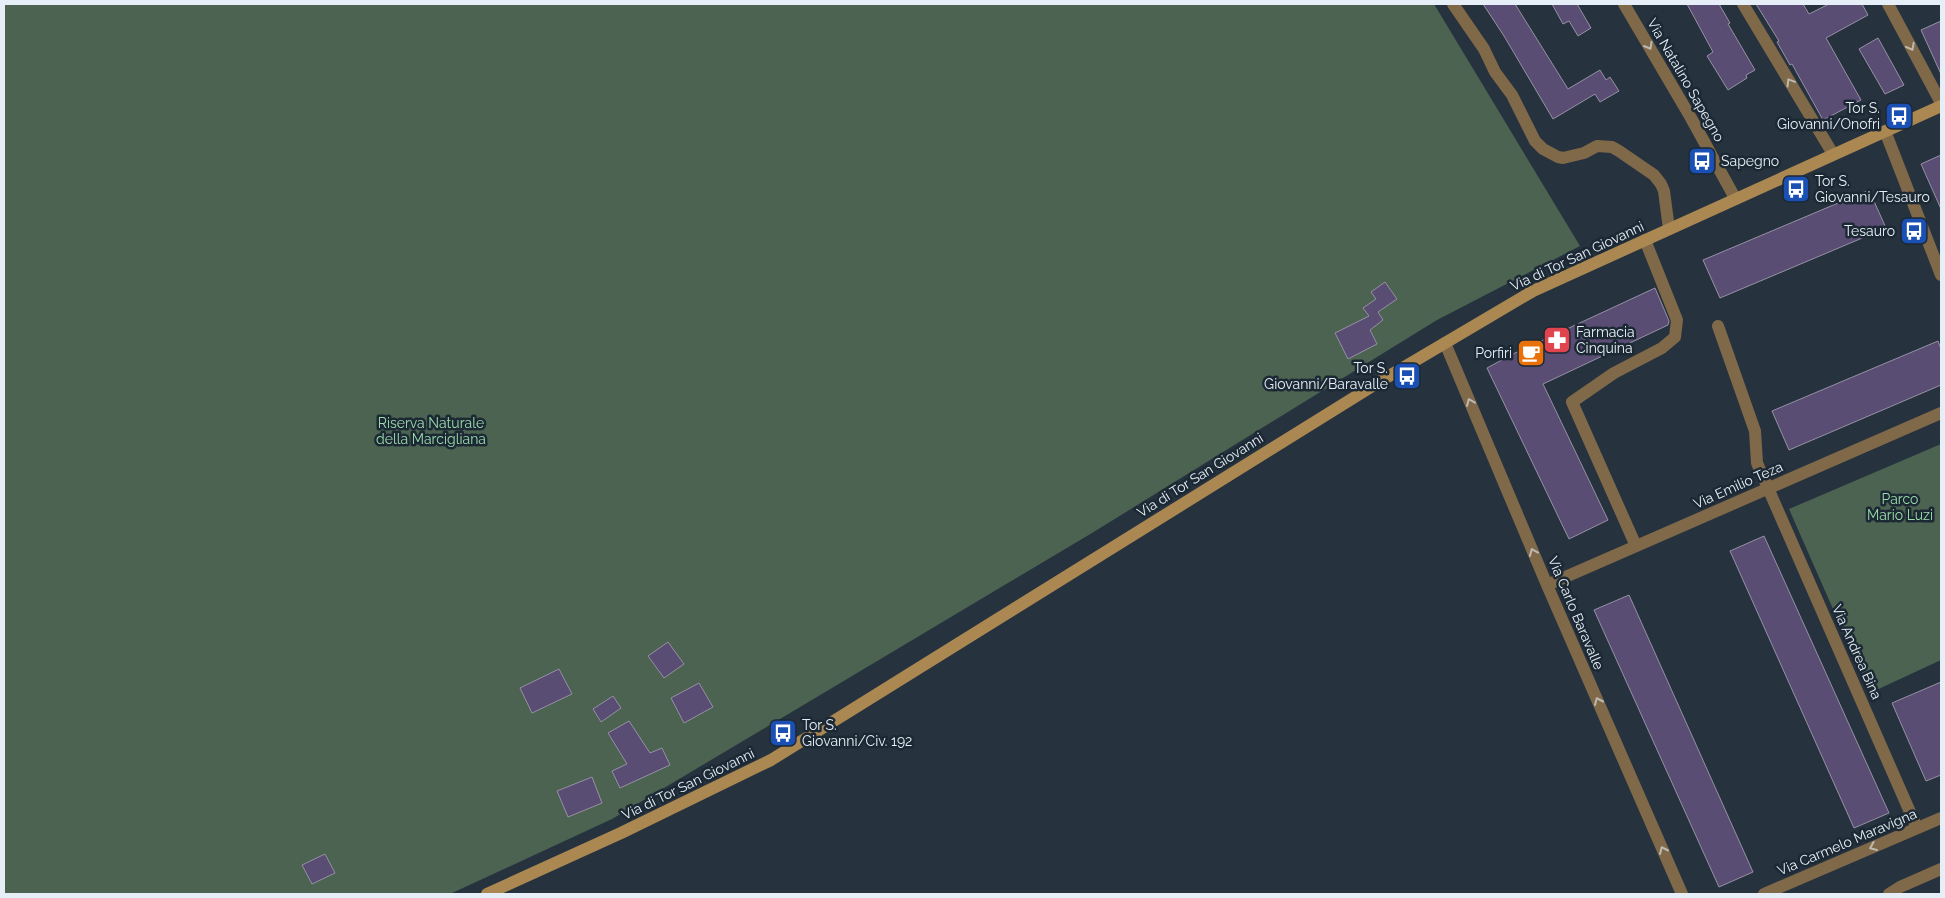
<svg xmlns="http://www.w3.org/2000/svg" width="1945" height="898" font-family="Raleway,sans-serif">
	<style>
		.green { fill: #4b6350 }
		.building { fill: #594d74; stroke: #9691a3 }
		.lines { fill: none; stroke-linecap: round; stroke-linejoin: round }
		.street { stroke: #806948; stroke-width: 12 }
		.secondary { stroke: #ab8851; stroke-width: 12 }
		.oneway { stroke: #bdb9b1 }
		.labels { text-anchor: middle; dominant-baseline: central; stroke-width: 5; stroke-linejoin: round; paint-order: stroke }
		.street-label { font-size: 14px; fill: #e6eff7; stroke: #1c2934 }
		.poi-label { font-size: 14px; fill: #e6eff7; stroke: #1c2934; text-anchor: end }
		.park-label { font-size: 14px; fill: #9bdbaa; stroke: #1c2934 }
	</style>
	<rect width="100%" height="100%" fill="#26333f"/>
	<path class="green" d="M4 4H1434L1580 246 1437 320 1092 533 612 819 450 894H4Z
		M1941 444V660L1870 693 1789 509Z"/>
	<path class="building" d="M1483 4H1515L1568 89 1600 70 1606 80 1610 77 1619 91 1600 102 1595 94 1553 119 1504 36Z
		M1552 4H1577L1591 28 1578 36 1569 21 1563 24Z
		M1687 4H1719L1730 23 1728 24 1755 70 1746 75 1747 78 1728 90 1707 56 1713 52Z
		M1756 4H1803L1809 14 1829 4H1862L1868 15 1826 38 1861 100 1823 120 1792 64 1790 65 1777 42 1779 41Z
		M1941 21V74L1921 30Z
		M1878 38 1904 85 1885 94 1859 49Z
		M1941 155V209L1921 164Z
		M1869 190 1886 228 1720 298 1703 260Z
		M1385 282 1397 299 1378 312 1383 320 1370 330 1377 344 1348 359 1335 333 1369 316 1363 308 1376 299 1371 292Z
		M1655 288 1669 321 1668 325 1543 384 1608 520 1569 539 1487 368 1513 354Z
		M1938 341 1941 349V385L1789 450 1772 411Z
		M1764 536 1889 813 1854 828 1730 551Z
		M1629 595 1753 872 1719 887 1594 610Z
		M668 642 684 664 664 678 648 656Z
		M559 669 572 694 532 713 520 688Z
		M1941 682V775L1926 781 1892 703Z
		M699 683 713 707 684 723 671 698Z
		M613 696 621 708 601 722 593 709Z
		M629 721 650 753 662 748 670 765 620 788 612 771 627 764 608 733Z
		M592 777 602 803 568 817 557 791Z
		M325 854 335 873 312 884 302 865Z"/>
	<g class="lines">
		<path class="street" d="M1453 4 1484 49 1495 72 1512 95 1535 141 1543 149 1558 157 1563 158 1584 153 1597 146 1612 147 1619 151 1654 175 1661 184 1664 191 1669 229
			M1624 4 1691 118 1735 198
			M1743 4 1833 154
			M1888 4 1941 103
			M1885 131 1941 275
			M1718 326 1755 431 1757 463 1917 828
			M1445 343 1547 585 1682 894
			M1636 546 1572 402 1614 373 1662 348 1675 337 1677 320 1645 240
			M1547 585 1941 413
			M1764 894 1941 818
			M1889 894 1900 887 1941 869"/>
		<path class="secondary" d="M487 894 621 833 771 760 1379 382 1533 291 1941 106"/>
	</g>
	<defs><path id="oneway-chevron" d="M-2-3.5L2.5 0L-2 3.5" fill="none" stroke-width="1.6" stroke-linecap="round" stroke-linejoin="round" transform="scale(1.25)"/></defs>
	<g class="oneway">
		<use href="#oneway-chevron" transform="translate(1649 46) rotate(60)"/>
		<use href="#oneway-chevron" transform="translate(1911 47) rotate(62)"/>
		<use href="#oneway-chevron" transform="translate(1790 82) rotate(-121)"/>
		<use href="#oneway-chevron" transform="translate(1470 402) rotate(-113)"/>
		<use href="#oneway-chevron" transform="translate(1533 552) rotate(-113)"/>
		<use href="#oneway-chevron" transform="translate(1598 701) rotate(-114)"/>
		<use href="#oneway-chevron" transform="translate(1873 847) rotate(157)"/>
		<use href="#oneway-chevron" transform="translate(1663 850) rotate(-114)"/>
	</g>
	<defs>
		<g id="bus-square" transform="scale(1.4375)"><rect x="-9" y="-9" width="18" height="18" rx="4" fill="#1a4fb4" stroke="#1c2934"/><path d="M-5-6H5V4H4V6H2V4H-2V6H-4V4H-5ZM-3.5-4V0h7V-4ZM-3.5 1.2v1.5H-2V1.2ZM2 1.2v1.5H3.5V1.2Z" fill="#fff"/></g>
		<g id="pharmacy-square" transform="scale(1.4375)"><rect x="-9" y="-9" width="18" height="18" rx="4" fill="#e0444e" stroke="#1c2934"/><path d="M-2-6h4v4h4v4h-4v4h-4v-4h-4v-4h4Z" fill="#fff"/></g>
		<g id="cafe-square" transform="scale(1.4375)"><rect x="-9" y="-9" width="18" height="18" rx="4" fill="#e8710a" stroke="#1c2934"/><path d="M-5.5-4.5H6V0H3Q3 3.5 0 3.5H-2.5Q-5.5 3.5-5.5 0ZM3-3.2v2h1.7v-2ZM-6 4.5H4V6H-6Z" fill="#fff"/></g>
	</defs>
	<g fill-rule="evenodd">
		<use href="#bus-square" x="1899" y="116"/>
		<use href="#bus-square" x="1702" y="161"/>
		<use href="#bus-square" x="1796" y="189"/>
		<use href="#bus-square" x="1914" y="231"/>
		<use href="#pharmacy-square" x="1557" y="340"/>
		<use href="#cafe-square" x="1531" y="353"/>
		<use href="#bus-square" x="1407" y="376"/>
		<use href="#bus-square" x="783" y="733"/>
	</g>
	<g class="labels">
		<g class="street-label">
			<text transform="translate(1686 80) rotate(60)">Via Natalino Sapegno</text>
			<text transform="translate(1577 256) rotate(-25)">Via di Tor San Giovanni</text>
			<text transform="translate(1200 475) rotate(-32)">Via di Tor San Giovanni</text>
			<text transform="translate(1738 485) rotate(-24)">Via Emilio Teza</text>
			<text transform="translate(1576 613) rotate(67)">Via Carlo Baravalle</text>
			<text transform="translate(1857 652) rotate(66)">Via Andrea Bina</text>
			<text transform="translate(688 784) rotate(-26)">Via di Tor San Giovanni</text>
			<text transform="translate(1847 842) rotate(-23)">Via Carmelo Maravigna</text>
		</g>
		<g class="poi-label">
			<text x="1880" y="108">Tor S.<tspan x="1880" dy="16">Giovanni/Onofri</tspan></text>
			<text x="1721" y="161" text-anchor="start">Sapegno</text>
			<text x="1815" y="181" text-anchor="start">Tor S.<tspan x="1815" dy="16">Giovanni/Tesauro</tspan></text>
			<text x="1895" y="231">Tesauro</text>
			<text x="1576" y="332" text-anchor="start">Farmacia<tspan x="1576" dy="16">Cinquina</tspan></text>
			<text x="1512" y="353">Porfiri</text>
			<text x="1388" y="368">Tor S.<tspan x="1388" dy="16">Giovanni/Baravalle</tspan></text>
			<text x="802" y="725" text-anchor="start">Tor S.<tspan x="802" dy="16">Giovanni/Civ. 192</tspan></text>
		</g>
		<g class="park-label">
			<text x="431" y="423">Riserva Naturale<tspan x="431" dy="16">della Marcigliana</tspan></text>
			<text x="1900" y="499">Parco<tspan x="1900" dy="16">Mario Luzi</tspan></text>
		</g>
	</g>
	<rect width="1945" height="898" fill="none" stroke="#e6eff7" stroke-width="10"/>
</svg>
